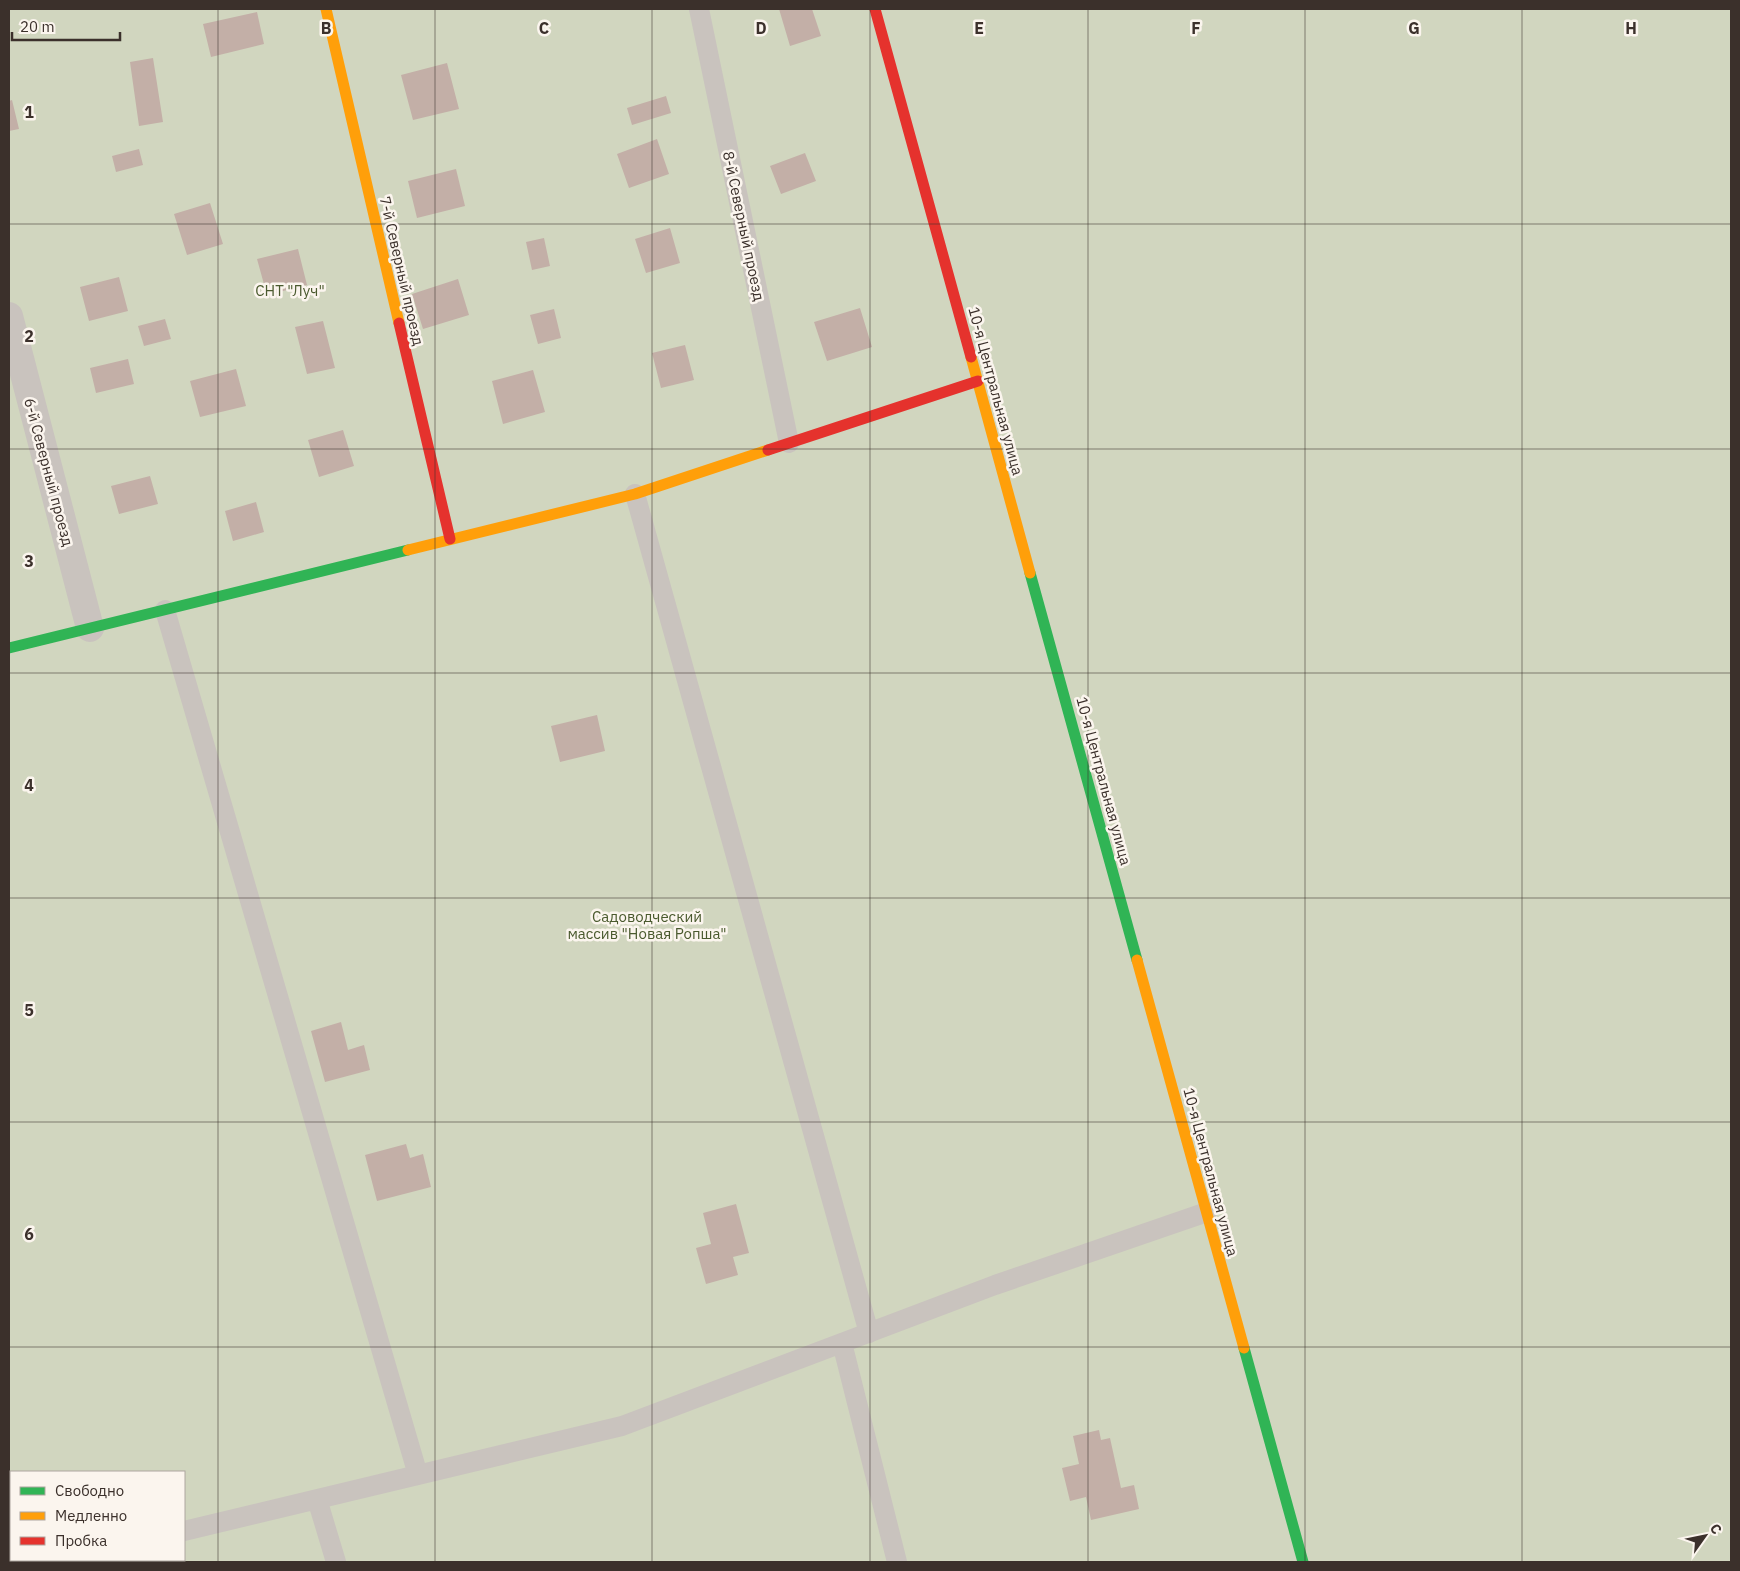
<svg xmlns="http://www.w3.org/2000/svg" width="1740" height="1571" font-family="'IBM Plex Sans',sans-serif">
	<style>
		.green { fill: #d1d6bf; fill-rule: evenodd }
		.building { fill: #c3afa7 }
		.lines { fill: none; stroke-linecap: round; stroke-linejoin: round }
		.lane { stroke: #c9c3be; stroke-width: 20 }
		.street { stroke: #c9c3be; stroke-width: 28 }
		.fast { stroke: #30b455; stroke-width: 11 }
		.slow { stroke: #ff9f0a; stroke-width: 11 }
		.jam { stroke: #e5322d; stroke-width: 11 }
		.grid { fill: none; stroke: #3b302b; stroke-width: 1; stroke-opacity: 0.55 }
		.labels { text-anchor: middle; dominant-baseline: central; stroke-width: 5; stroke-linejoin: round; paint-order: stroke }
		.street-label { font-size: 15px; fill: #3b302b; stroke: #fbf5ee }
		.park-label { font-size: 15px; fill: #4a5a2e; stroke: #fbf5ee }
		.grid-label { font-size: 16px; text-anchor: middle; font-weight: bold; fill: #3b302b; stroke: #fbf5ee; stroke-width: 5; stroke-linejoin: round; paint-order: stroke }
	</style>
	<rect width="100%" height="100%" fill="#f0ebe5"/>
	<path class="green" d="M9 9H1731V1562H9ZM11 1472H184V1560H11Z"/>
	<path class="building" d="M779 9H812L821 36 790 46Z
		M257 12 264 44 211 57 203 24Z
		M153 58 163 122 139 126 130 62Z
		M447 63 459 109 413 120 401 75Z
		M666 96 671 113 632 125 627 108Z
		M12 100 19 129 9 131V101Z
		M657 139 669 174 629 188 617 154Z
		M139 149 143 165 116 172 112 156Z
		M805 153 816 181 781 194 770 166Z
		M456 169 465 206 417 218 408 181Z
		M210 203 223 244 187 255 174 214Z
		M670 228 680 263 646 273 635 239Z
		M544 238 550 266 532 270 526 242Z
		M298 249 307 285 267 295 257 259Z
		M119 277 128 311 89 321 80 287Z
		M458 279 469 315 423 329 412 294Z
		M860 308 872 347 827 361 814 322Z
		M554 309 561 338 538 344 530 315Z
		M165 319 171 339 144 346 138 326Z
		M323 321 335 368 307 374 295 327Z
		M685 345 694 380 661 388 652 353Z
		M128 359 134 384 96 393 90 368Z
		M236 369 246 406 200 417 190 381Z
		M533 370 545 412 503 424 492 381Z
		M343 430 354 466 319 477 308 440Z
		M150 476 158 504 119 514 111 486Z
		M256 502 264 532 233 541 225 511Z
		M597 715 605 751 560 762 551 726Z
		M341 1022 348 1050 364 1045 370 1070 325 1082 311 1031Z
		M406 1144 410 1158 423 1154 431 1187 377 1201 365 1155Z
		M736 1204 749 1253 733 1257 738 1275 706 1284 696 1248 711 1244 703 1213Z
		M1099 1430 1101 1440 1110 1438 1121 1488 1134 1485 1139 1509 1091 1520 1086 1497 1070 1501 1062 1468 1079 1464 1073 1436Z"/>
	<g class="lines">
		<path class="lane" d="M699 9 789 443
			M635 494 869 1333
			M165 610 418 1475
			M842 1343 897 1562
			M317 1499 336 1562
			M184 1531 622 1426 995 1285 1207 1212
			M61 1562 71 1560"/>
		<path class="street" d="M9 316 90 628"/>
		<path class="fast" d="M1030 573 1137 960
			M9 648 408 550
			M1244 1348 1303 1562"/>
		<path class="slow" d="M326 9 399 323
			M971 357 1030 573
			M408 550 635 494 768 450
			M1137 960 1244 1348"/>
		<path class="jam" d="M875 9 971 357
			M399 323 450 539
			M768 450 978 381"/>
	</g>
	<path class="grid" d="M218 9V1562M435 9V1562M652 9V1562M870 9V1562M1088 9V1562M1305 9V1562M1522 9V1562M9 224H1731M9 449H1731M9 673H1731M9 898H1731M9 1122H1731M9 1347H1731"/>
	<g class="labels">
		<g class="street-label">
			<text transform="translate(744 226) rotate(78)">8-й Северный проезд</text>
			<text transform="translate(402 271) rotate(77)">7-й Северный проезд</text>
			<text transform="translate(996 391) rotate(75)">10-я Центральная улица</text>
			<text transform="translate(49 472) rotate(75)">6-й Северный проезд</text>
			<text transform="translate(1104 781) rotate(75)">10-я Центральная улица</text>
			<text transform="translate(1211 1172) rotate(75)">10-я Центральная улица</text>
		</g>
		<g class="park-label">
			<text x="290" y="290">СНТ "Луч"</text>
			<text x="647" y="916">Садоводческий<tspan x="647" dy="17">массив "Новая Ропша"</tspan></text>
		</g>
	</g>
	<g class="grid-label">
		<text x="326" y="34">B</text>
		<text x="544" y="34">C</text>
		<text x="761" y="34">D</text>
		<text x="979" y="34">E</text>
		<text x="1196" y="34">F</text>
		<text x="1414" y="34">G</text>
		<text x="1631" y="34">H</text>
		<text x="29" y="118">1</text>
		<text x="29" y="342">2</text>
		<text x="29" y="567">3</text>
		<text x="29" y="791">4</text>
		<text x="29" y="1016">5</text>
		<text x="29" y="1240">6</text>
	</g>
	<rect width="1740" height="1571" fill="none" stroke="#3b302b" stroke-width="20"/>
	<rect x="10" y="1471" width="175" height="90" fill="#fbf5ee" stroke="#aea6a0"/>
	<rect x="20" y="1487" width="25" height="8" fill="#30b455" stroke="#aea6a0"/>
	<text x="55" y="1496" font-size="15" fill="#3b302b">Свободно</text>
	<rect x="20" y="1512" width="25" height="8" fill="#ff9f0a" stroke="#aea6a0"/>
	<text x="55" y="1521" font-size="15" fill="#3b302b">Медленно</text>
	<rect x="20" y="1537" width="25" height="8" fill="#e5322d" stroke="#aea6a0"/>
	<text x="55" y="1546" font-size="15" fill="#3b302b">Пробка</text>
	<g transform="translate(1705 1536) rotate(57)" stroke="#fbf5ee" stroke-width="4" paint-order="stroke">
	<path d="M0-4L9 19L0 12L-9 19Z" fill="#3b302b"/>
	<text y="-8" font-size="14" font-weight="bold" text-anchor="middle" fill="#3b302b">С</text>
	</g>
	<path d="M12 32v8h108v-8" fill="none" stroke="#3b302b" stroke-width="2.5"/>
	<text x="20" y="32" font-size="15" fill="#3b302b" stroke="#fbf5ee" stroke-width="4" paint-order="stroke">20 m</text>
</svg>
